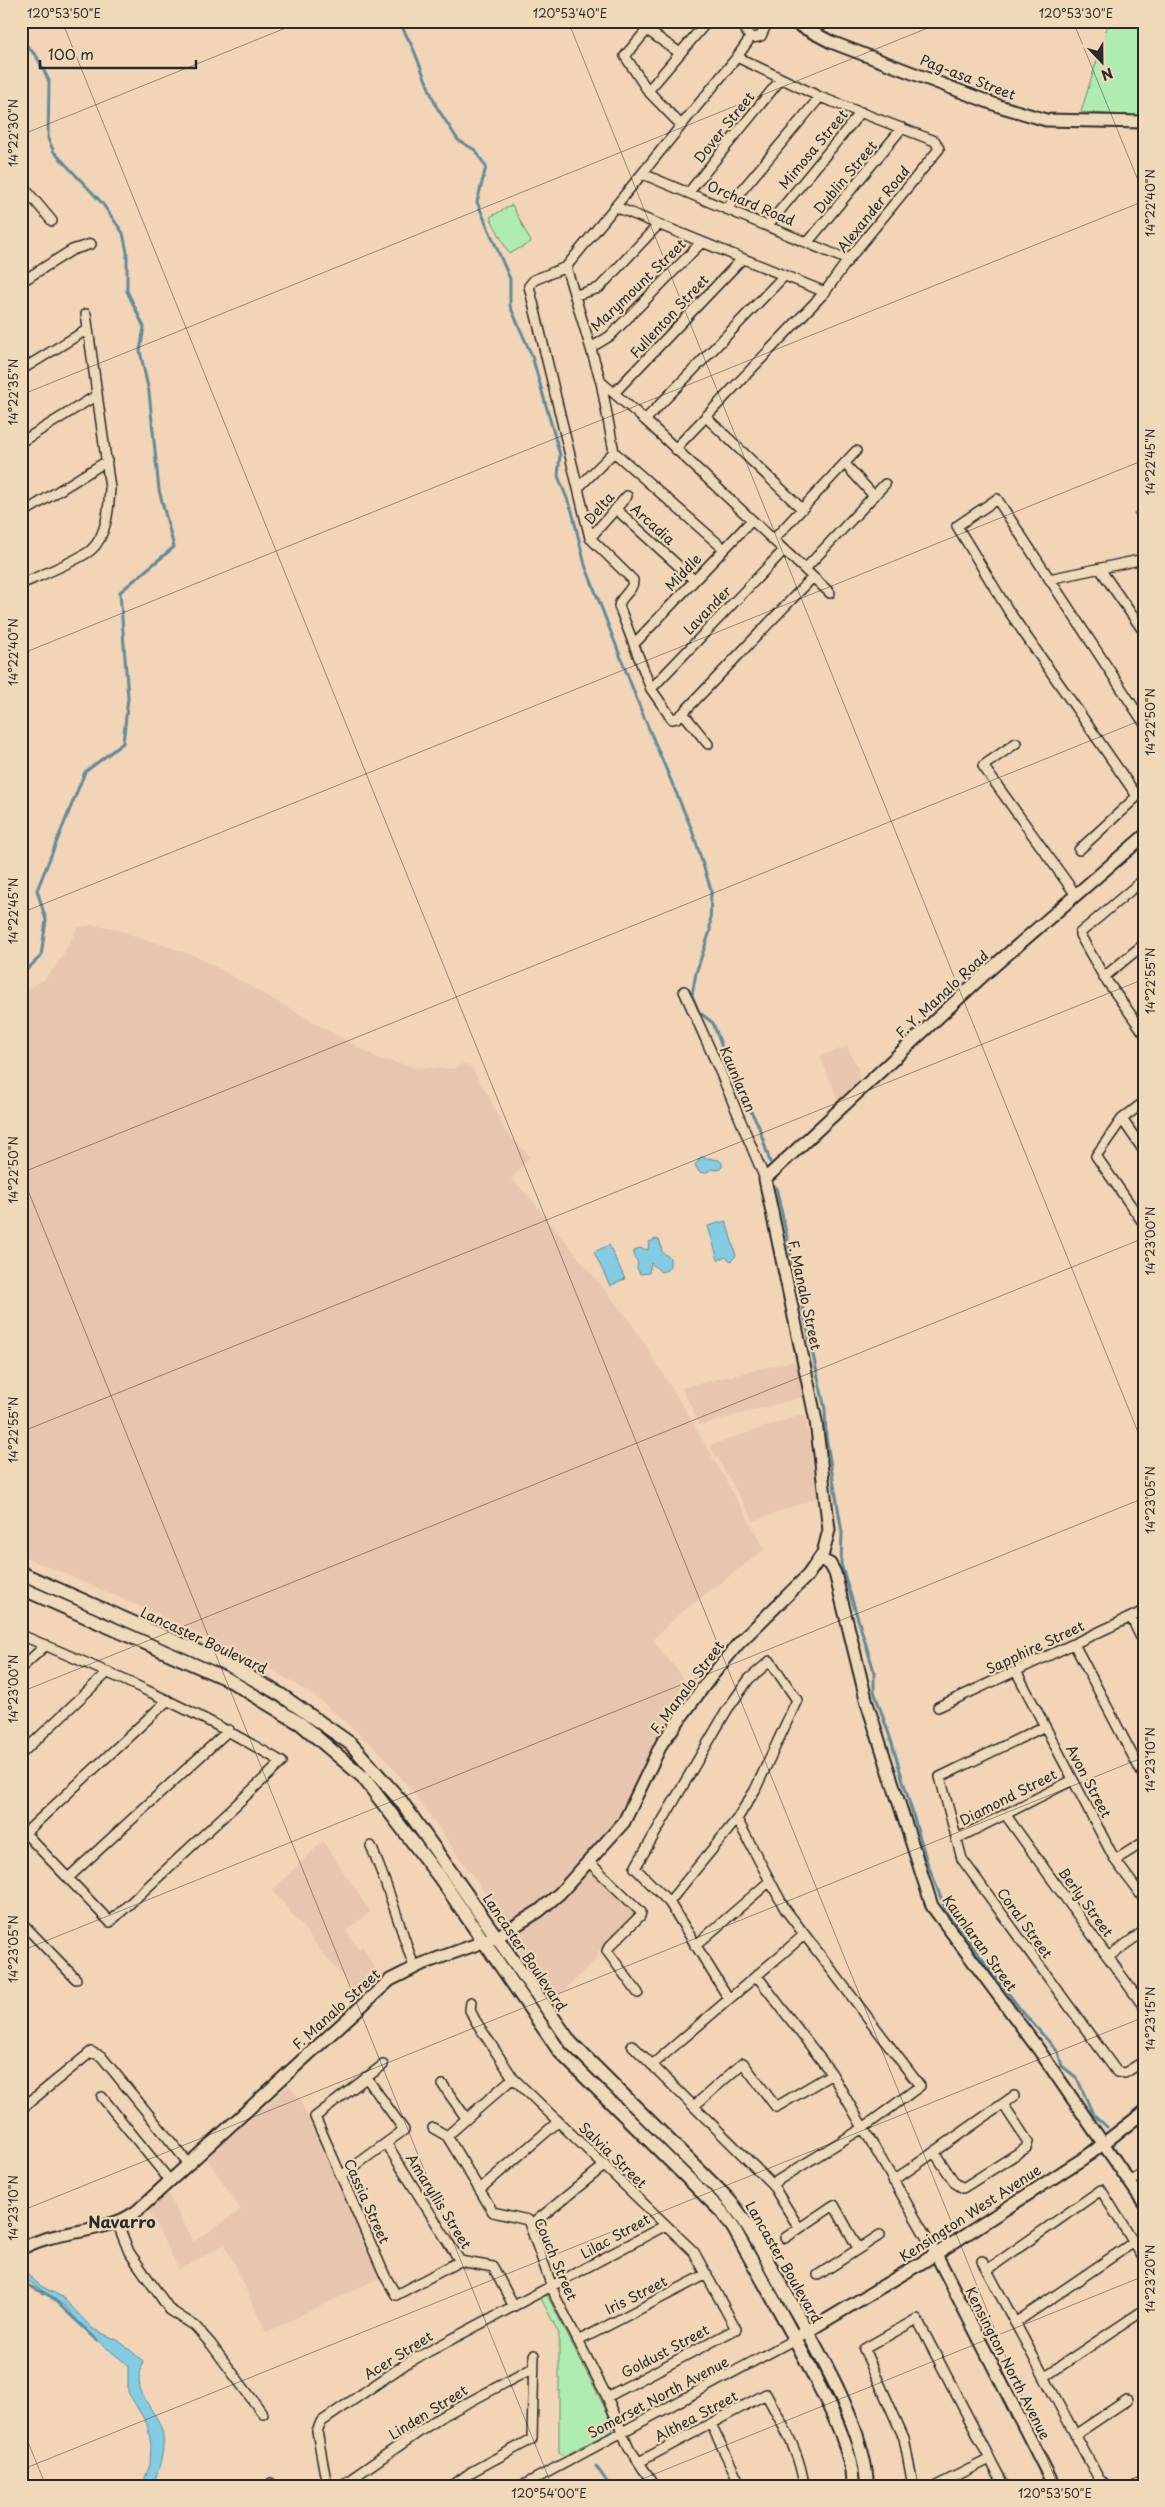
<svg xmlns="http://www.w3.org/2000/svg" width="1165" height="2507" font-family="'Playpen Sans',sans-serif">
	<style>
		.built { fill: #e8c5ae }
		.green { fill: #afecb2; stroke: #6d8c6e }
		.water { fill: #83cce4; stroke: #608c9a }
		.lines { fill: none; stroke-linecap: round; stroke-linejoin: round }
		.stream { stroke: #608c9a; stroke-width: 3 }
		.minor-casing { stroke: #2b2b2b; stroke-width: 12 }
		.tertiary-casing { stroke: #2b2b2b; stroke-width: 15 }
		.secondary-casing { stroke: #2b2b2b; stroke-width: 16 }
		.minor { stroke: #f0d9b9; stroke-width: 9 }
		.tertiary { stroke: #f0d9b9; stroke-width: 11 }
		.secondary { stroke: #f0d9b9; stroke-width: 12 }
		.ticks { fill: none; stroke: #2b2b2b; stroke-width: 1; stroke-opacity: 0.45 }
		.labels { text-anchor: middle; dominant-baseline: central; stroke-width: 4.5; stroke-linejoin: round; paint-order: stroke }
		.street-label { font-size: 14px; fill: #2b2b2b; stroke: #f0d9b9 }
		.quarter-label { font-size: 16px; font-weight: bold; fill: #2b2b2b; stroke: #f0d9b9 }
		.neatline { fill: none; stroke: #2b2b2b; stroke-width: 2 }
		.ticks-label { font-size: 12px; text-anchor: middle; fill: #2b2b2b }
	</style>
	<rect width="100%" height="100%" fill="#f2d4b7"/>
	<filter id="ink" filterUnits="userSpaceOnUse"><feTurbulence type="fractalNoise" baseFrequency=".02" numOctaves="2"/><feDisplacementMap in="SourceGraphic" scale="10" xChannelSelector="R" yChannelSelector="G"/><feConvolveMatrix kernelMatrix="1 2 1 2 8 2 1 2 1" color-interpolation-filters="sRGB"/></filter>
	<g filter="url(#ink)">
		<path class="built" d="M93 925 109 927 198 957 379 1059 413 1067 453 1069 463 1064 470 1066 489 1097 505 1131 530 1157 511 1179 526 1193 630 1321 683 1406 765 1549 678 1615 653 1640 692 1690 655 1743 622 1812 573 1871 522 1916 508 1925 413 1792 384 1756 322 1701 278 1673 155 1613 21 1555V992L45 979 55 968 79 927Z
			M847 1047 858 1068 860 1086 839 1103 820 1056Z
			M797 1360 806 1396 700 1425 682 1388Z
			M805 1414 813 1467 821 1496 754 1521 710 1445Z
			M323 1841 370 1912 346 1931 358 1949 362 1946 381 1978 360 1999 273 1890Z
			M596 1864 641 1909 597 1953 596 1960 554 2000 513 1942 515 1935 564 1896Z
			M289 2086 299 2098 379 2278 266 2332 225 2244 179 2270 148 2209 167 2192 193 2242 241 2210 206 2157Z"/>
		<path class="green" d="M1109 21H1144V117L1081 112Z
			M512 205 531 242 509 254 490 217Z
			M547 2295 613 2424 611 2431 564 2456 559 2452V2334L541 2298Z"/>
		<path class="water" d="M701 1157 719 1160 722 1163V1167L718 1170 711 1169 706 1173 699 1172 695 1165Z
			M726 1221 736 1256 731 1261 726 1257 718 1260 708 1226Z
			M656 1239 660 1241 662 1252 670 1258V1266L667 1270 661 1272 651 1263 649 1273 640 1274 637 1268 638 1262 634 1257V1251L639 1248 648 1250 649 1242Z
			M609 1245 625 1279 610 1286 594 1252Z
			M21 2269 41 2286 62 2297 93 2329 119 2341 143 2361C142 2368 139 2375 139 2381 140 2401 160 2415 163 2435 165 2452 158 2470 153 2486H142L150 2465 151 2444 147 2424 128 2392V2365L88 2333 66 2307 27 2280 21 2279Z"/>
		<g class="lines">
			<path class="stream" d="M399 21 413 48 436 106 458 140 475 150 486 167 477 202 510 279V306L532 356 560 455 558 476 572 511 585 565 641 710 692 830 711 890 710 931 696 973 692 995 699 1012 713 1023 736 1085 758 1124 770 1162
				M21 39 37 57 49 81 48 139 54 152 102 203 123 233 127 252V291L144 327 140 351 149 392 159 490 174 547 120 592 128 698 123 743 85 772 37 890 46 920 41 956 21 975
				M1135 513 1144 525
				M776 1187 825 1409 826 1437 842 1532 841 1564 874 1671V1691L891 1740 927 1862 946 1911 1020 2009 1058 2052 1062 2066 1077 2078 1093 2114 1107 2127
				M1113 2146 1130 2173
				M21 2282 50 2296 97 2340
				M596 2466 610 2486"/>
			<g class="minor-casing">
				<path id="minor" d="M749 21 746 31C749 38 755 39 761 36L768 21
					M751 37 737 57 566 267 534 280 529 286 590 538 633 580C634 591 620 596 619 606L651 689 672 719 677 718 683 713 813 577
					M680 53 647 30 625 56 648 91 681 125
					M648 91 705 24
					M643 174 848 260
					M21 184 52 221
					M689 192 781 79
					M616 207 825 292
					M727 208 820 97
					M768 225 861 112
					M808 242 902 128
					M566 267 601 382 614 452 724 549
					M21 282 72 250 91 244
					M576 295 599 288 658 225
					M592 347 610 336 702 242
					M21 370 88 329
					M601 382 645 420 830 593
					M615 392 742 259
					M706 417 802 509
					M645 420 784 276
					M21 442 97 395
					M675 449 825 292 848 260 939 149 935 141 820 97 737 57
					M845 464 874 496
					M578 488 614 452
					M616 509 694 580
					M21 514 107 461
					M590 538 627 496
					M773 540 856 451
					M805 569 885 484
					M1100 569 1144 632
					M1049 579 1144 559
					M21 584C37 577 79 560 91 550 107 536 109 507 110 488L86 314
					M634 644 752 520
					M651 689 784 550
					M683 713 708 744
					M1016 743 983 766 1076 895
					M1137 796 1008 610 957 526 997 499 1144 723
					M1079 850 1144 790
					M1144 879 1080 933V935L1104 977 1144 1033
					M1104 977 1144 944
					M684 991 719 1069 765 1179
					M1144 1102 1122 1119 1096 1156 1144 1224
					M1122 1119 1144 1151
					M1131 1617 1144 1644
					M21 1635C111 1673 199 1712 282 1762L110 1922 21 1829
					M1074 1644 1144 1777
					M21 1668 46 1645
					M1016 1671 1115 1860 1144 1899
					M938 1707 1144 1611
					M1045 1726 940 1777 962 1859 1117 2072 1125 2073 1144 2061
					M21 1754 108 1672
					M1005 1814 1144 2007
					M737 1819 785 1909 920 2086 863 2128 772 2184
					M25 1833 168 1700
					M956 1839 1073 1780
					M371 1846C388 1886 400 1926 414 1967
					M1115 1860 1144 1842
					M589 1862 641 1912 640 1916 609 1947 607 1951 638 1993
					M68 1878 229 1730
					M669 1902 737 1819 755 1790 797 1700 770 1661 749 1679 727 1710 635 1868 669 1902 729 1999
					M21 1922 76 1979
					M695 1946 770 1881
					M1108 1957 1144 1931
					M757 1976 832 2074 936 2254
					M471 2002 470 2010 475 2020 513 2078 694 2252 736 2329 607 2397
					M632 2045 772 2184 799 2228
					M383 2065 315 2117 385 2276 396 2295 460 2261
					M652 2065 804 1935
					M443 2085 466 2118
					M102 2097 170 2181
					M694 2106 743 2063 776 2107 832 2074
					M21 2109 91 2052 101 2056 189 2164
					M433 2128 447 2136 493 2212 528 2220 556 2298 607 2397 629 2448 655 2486
					M447 2136 513 2078
					M386 2143 460 2261 493 2267 513 2305
					M934 2152 955 2183 963 2188 1026 2148 1028 2142 1003 2104
					M341 2176 404 2130 366 2077
					M893 2181 1014 2096
					M1130 2182 1144 2173
					M480 2189 559 2121
					M117 2222 129 2252 170 2310 195 2326 211 2344 263 2414
					M530 2226 605 2165
					M785 2238 834 2205 858 2248
					M982 2261 1099 2479 1106 2486
					M987 2270 1101 2190 1144 2259
					M818 2275 880 2235
					M1015 2323 1134 2242
					M578 2341 707 2274
					M1044 2377 1144 2310
					M711 2424 741 2486
					M1075 2435 1127 2400
					M639 2462 766 2394C782 2424 800 2452 804 2486
					M271 2483 272 2486
					M327 2486 317 2431 321 2422 407 2363 666 2225
					M341 2486 439 2418 533 2368
					M452 2486 473 2471 532 2439 534 2355
					M522 2486 795 2339
					M913 2486 904 2438 864 2349 917 2319 1004 2486
					M936 2486 990 2459
					M1134 2486 1144 2479"/>
			</g>
			<g class="tertiary-casing">
				<path id="tertiary" d="M791 21 831 42 999 106 1046 120 1144 122
					M820 1559 830 1564 835 1573 867 1703 932 1906 1039 2050 1144 2203
					M21 2249C51 2232 85 2234 116 2222 124 2220 131 2215 137 2211L390 1980 422 1964 497 1937 539 1911 560 1893 624 1822 662 1743 710 1678 738 1644 808 1575 823 1553 829 1530 816 1421 765 1179 987 972 1144 836
					M936 2254 1054 2486
					M795 2339 936 2254 1090 2154 1144 2112"/>
			</g>
			<g class="secondary-casing">
				<path id="secondary" d="M21 1573 231 1666 281 1695 351 1744 401 1801 571 2043 725 2196C748 2220 762 2252 778 2280 809 2335 865 2424 867 2486
					M21 1588 229 1680 301 1724 363 1777 440 1878 560 2052 723 2213 734 2229C761 2278 789 2325 813 2374 831 2410 851 2445 853 2486"/>
			</g>
			<use href="#minor" class="minor"/>
			<use href="#tertiary" class="tertiary"/>
			<use href="#secondary" class="secondary"/>
		</g>
	</g>
	<path class="ticks" d="M62 21 1058 2486M568 21 1144 1447M1073 21 1144 195M21 135 303 21M21 395 945 21M21 654 1144 201M21 913 1144 460M21 1173 552 2486M21 1173 1144 719M21 1432 1144 979M21 1692 1144 1238M21 1951 1144 1498M21 2211 1144 1757M21 2425 46 2486M21 2470 1144 2017M625 2486 1144 2276"/>
	<g class="labels">
		<g class="street-label">
			<text transform="translate(968 77) rotate(21)">Pag-asa Street</text>
			<text transform="translate(724 127) rotate(-51)">Dover Street</text>
			<text transform="translate(813 149) rotate(-50)">Mimosa Street</text>
			<text transform="translate(845 177) rotate(-50)">Dublin Street</text>
			<text transform="translate(751 203) rotate(23)">Orchard Road</text>
			<text transform="translate(873 209) rotate(-51)">Alexander Road</text>
			<text transform="translate(638 285) rotate(-44)">Marymount Street</text>
			<text transform="translate(669 316) rotate(-47)">Fullenton Street</text>
			<text transform="translate(599 508) rotate(-49)">Delta</text>
			<text transform="translate(653 524) rotate(42)">Arcadia</text>
			<text transform="translate(683 572) rotate(-46)">Middle</text>
			<text transform="translate(707 610) rotate(-46)">Lavander</text>
			<text transform="translate(942 994) rotate(-43)">F. Y. Manalo Road</text>
			<text transform="translate(738 1079) rotate(67)">Kaunlaran</text>
			<text transform="translate(805 1295) rotate(78)">F. Manalo Street</text>
			<text transform="translate(204 1640) rotate(25)">Lancaster Boulevard</text>
			<text transform="translate(1035 1647) rotate(-25)">Sapphire Street</text>
			<text transform="translate(687 1687) rotate(-53)">F. Manalo Street</text>
			<text transform="translate(1089 1781) rotate(62)">Avon Street</text>
			<text transform="translate(1008 1797) rotate(-27)">Diamond Street</text>
			<text transform="translate(1086 1902) rotate(54)">Berly Street</text>
			<text transform="translate(1025 1923) rotate(54)">Coral Street</text>
			<text transform="translate(980 1943) rotate(54)">Kaunlaran Street</text>
			<text transform="translate(525 1952) rotate(56)">Lancaster Boulevard</text>
			<text transform="translate(336 2009) rotate(-42)">F. Manalo Street</text>
			<text transform="translate(613 2155) rotate(44)">Salvia Street</text>
			<text transform="translate(367 2201) rotate(66)">Cassia Street</text>
			<text transform="translate(439 2201) rotate(58)">Amaryllis Street</text>
			<text transform="translate(970 2213) rotate(-33)">Kensington West Avenue</text>
			<text transform="translate(615 2236) rotate(-29)">Lilac Street</text>
			<text transform="translate(556 2259) rotate(67)">Couch Street</text>
			<text transform="translate(784 2262) rotate(60)">Lancaster Boulevard</text>
			<text transform="translate(636 2295) rotate(-27)">Iris Street</text>
			<text transform="translate(665 2351) rotate(-28)">Goldust Street</text>
			<text transform="translate(398 2355) rotate(-32)">Acer Street</text>
			<text transform="translate(1008 2363) rotate(63)">Kensington North Avenue</text>
			<text transform="translate(658 2397) rotate(-28)">Somerset North Avenue</text>
			<text transform="translate(428 2412) rotate(-32)">Linden Street</text>
			<text transform="translate(696 2416) rotate(-28)">Althea Street</text>
		</g>
		<g class="quarter-label">
			<text x="122" y="2221">Navarro</text>
		</g>
	</g>
	<rect width="1165" height="2507" fill="none" stroke="#f0d9b9" stroke-width="55"/>
	<g transform="translate(1102 62) rotate(158)" stroke="#f0d9b9" stroke-width="4" paint-order="stroke">
	<path d="M0-4L9 19L0 12L-9 19Z" fill="#2b2b2b"/>
	<text y="-8" font-size="14" font-weight="bold" text-anchor="middle" fill="#2b2b2b">N</text>
	</g>
	<path d="M40 60v8h156v-8" fill="none" stroke="#2b2b2b" stroke-width="2.5"/>
	<text x="48" y="60" font-size="15" fill="#2b2b2b" stroke="#f0d9b9" stroke-width="4" paint-order="stroke">100 m</text>
	<rect x="28" y="28" width="1110" height="2452" class="neatline"/>
	<g class="ticks-label">
		<text x="64" y="18">120°53'50"E</text>
		<text x="570" y="18">120°53'40"E</text>
		<text x="1076" y="18">120°53'30"E</text>
		<text transform="translate(14 133) rotate(-90)" y="4">14°22'30"N</text>
		<text transform="translate(1151 203) rotate(-90)" y="4">14°22'40"N</text>
		<text transform="translate(14 392) rotate(-90)" y="4">14°22'35"N</text>
		<text transform="translate(1151 462) rotate(-90)" y="4">14°22'45"N</text>
		<text transform="translate(14 652) rotate(-90)" y="4">14°22'40"N</text>
		<text transform="translate(1151 722) rotate(-90)" y="4">14°22'50"N</text>
		<text transform="translate(14 911) rotate(-90)" y="4">14°22'45"N</text>
		<text transform="translate(1151 981) rotate(-90)" y="4">14°22'55"N</text>
		<text transform="translate(14 1170) rotate(-90)" y="4">14°22'50"N</text>
		<text transform="translate(1151 1241) rotate(-90)" y="4">14°23'00"N</text>
		<text transform="translate(14 1430) rotate(-90)" y="4">14°22'55"N</text>
		<text transform="translate(1151 1500) rotate(-90)" y="4">14°23'05"N</text>
		<text transform="translate(14 1689) rotate(-90)" y="4">14°23'00"N</text>
		<text transform="translate(1151 1760) rotate(-90)" y="4">14°23'10"N</text>
		<text transform="translate(14 1949) rotate(-90)" y="4">14°23'05"N</text>
		<text transform="translate(1151 2019) rotate(-90)" y="4">14°23'15"N</text>
		<text transform="translate(14 2208) rotate(-90)" y="4">14°23'10"N</text>
		<text transform="translate(1151 2279) rotate(-90)" y="4">14°23'20"N</text>
		<text x="549" y="2498">120°54'00"E</text>
		<text x="1055" y="2498">120°53'50"E</text>
	</g>
</svg>
